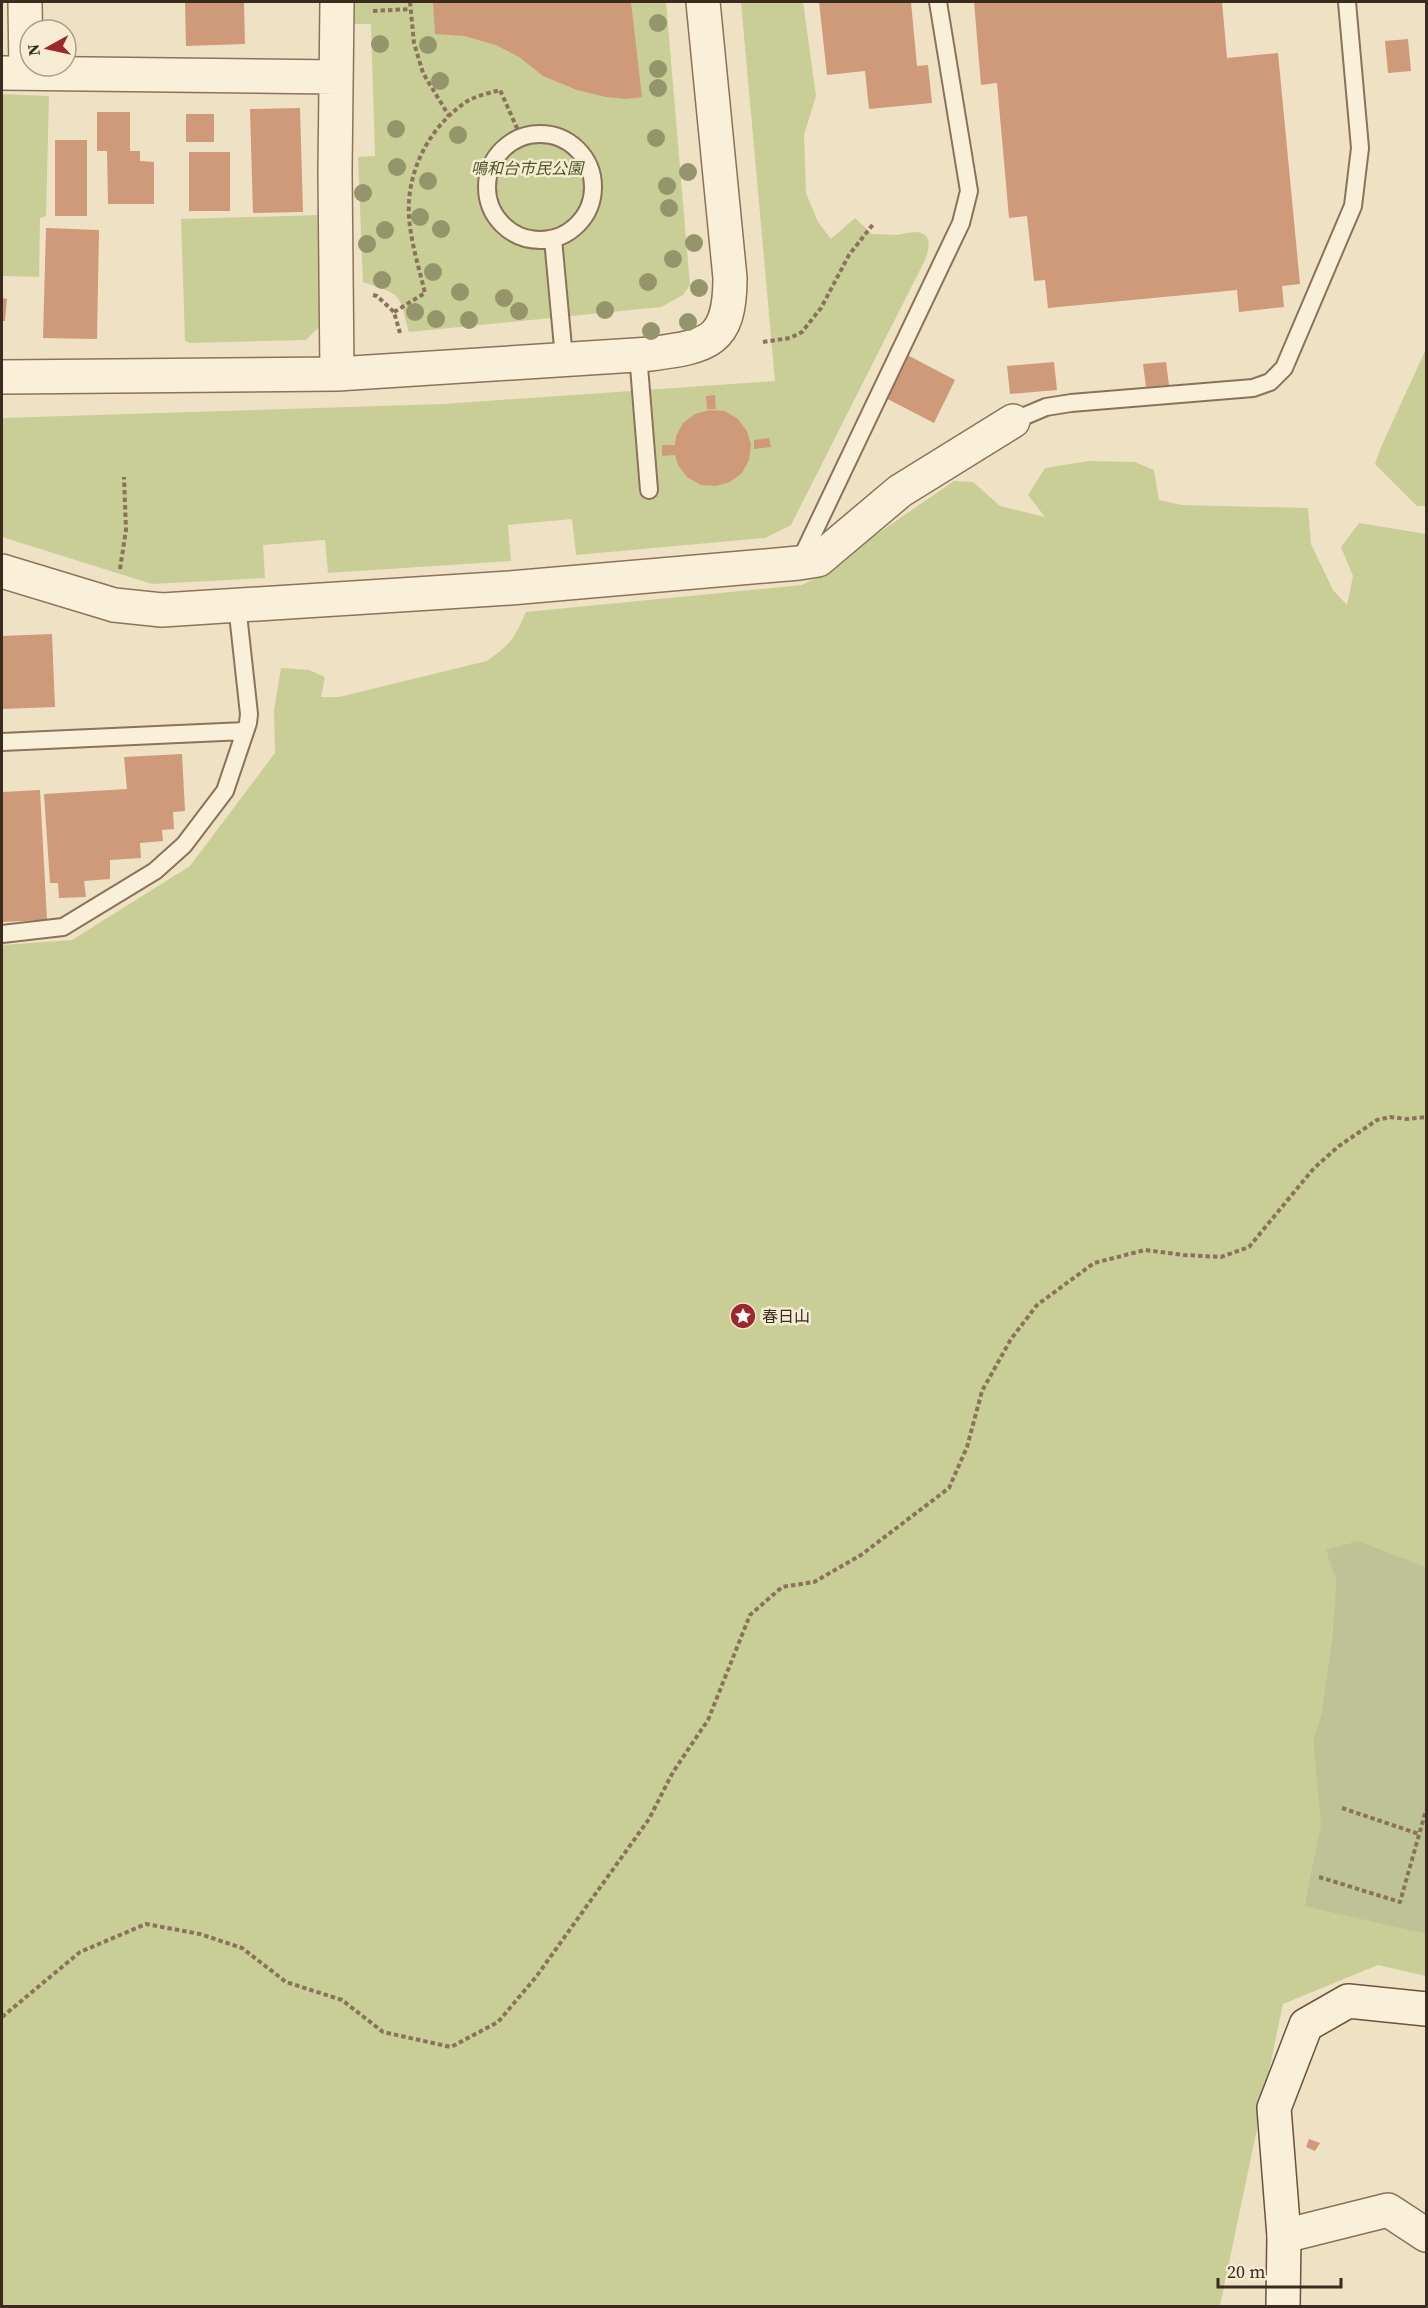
<svg xmlns="http://www.w3.org/2000/svg" width="1428" height="2308" font-family="'Source Serif 4','Noto Sans JP',serif">
	<style>
		.green { fill: #c9ce97 }
		.cemetery { fill: #bec397 }
		.building { fill: #ce9a79 }
		.lines { fill: none; stroke-linecap: round; stroke-linejoin: round }
		.lane-casing { stroke: #8b725a; stroke-width: 20 }
		.street-casing { stroke: #8b725a; stroke-width: 36 }
		.secondary-casing { stroke: #6c533d; stroke-width: 36 }
		.path { stroke: #8b725a; stroke-width: 4; stroke-dasharray: 4.5 3; stroke-linecap: butt }
		.lane { stroke: #faefd8; stroke-width: 16 }
		.street { stroke: #faefd8; stroke-width: 33 }
		.secondary { stroke: #faefd8; stroke-width: 33 }
		.tree { fill: #95956c }
		.labels { text-anchor: middle; dominant-baseline: central; stroke-width: 5; stroke-linejoin: round; paint-order: stroke }
		.park-label { font-size: 16px; font-style: italic; fill: #4c5724; stroke: #f6ecd4 }
		.poi-label { font-size: 16px; fill: #3a2b1e; stroke: #f6ecd4; text-anchor: start }
	</style>
	<rect width="100%" height="100%" fill="#efe1c4"/>
	<path class="green" d="M353 2H666L690 285 683 295 661 307 409 332C398 291 403 296 363 282L358 157 375 156 371 24H353Z
		M741 2H803L816 96 804 135 806 193 818 222 831 239 855 218 872 234C880 234 889 235 897 235 903 234 910 232 916 232 934 233 929 251 924 262L791 525 765 538 576 555 572 519 508 525 511 561 328 573 325 540 263 545 265 578 152 584 2 537V418L443 404 775 381Z
		M2 94 49 96 46 216 40 218 39 277 3 276V260H2Z
		M321 215 324 322 306 340 190 343 185 341 181 219Z
		M1426 349V506H1417L1375 464 1381 447Z
		M1089 461 1135 462 1154 470 1159 500 1182 505 1308 508 1311 544 1333 590 1347 605 1353 576 1341 547 1359 523 1426 534V1567L1410 1562 1327 1550 1336 1580 1332 1638 1321 1717 1313 1740 1322 1826 1304 1905 1426 1934V1976L1378 1965 1283 2004 1220 2306H2V945L72 940 190 866 275 753 274 710 281 668 309 670 325 677 321 697H339L487 661C512 643 513 640 526 612L802 585 832 570 861 545 954 481 973 482 1000 506 1045 517 1028 495 1045 468Z"/>
	<path class="cemetery" d="M1358 1541 1426 1567V1934L1304 1906 1321 1826 1313 1740 1321 1716 1332 1638 1336 1580 1326 1550Z"/>
	<path class="building" d="M185 2H244L245 44 186 46Z
		M433 2H631L642 97 626 99 606 97 577 90 543 76 519 57 496 45 464 36 435 34Z
		M819 2H911L917 66 928 65 932 103 869 109 865 71 827 75Z
		M974 2H1222L1227 58 1278 53 1300 284 1282 286 1284 307 1239 312 1237 290 1048 308 1045 280 1034 281 1027 216 1009 218 997 83 981 85Z
		M1408 39 1411 71 1388 73 1385 41Z
		M300 108 303 212 253 213 250 109Z
		M97 112H130V151H140V161L154 162V204H108L107 151H97Z
		M186 114H214V142H186Z
		M55 140H87V216H55Z
		M189 152H230V211H189Z
		M46 228 99 230 97 339 43 338Z
		M2 298 7 299 5 321H2Z
		M894 348 955 380 934 423 872 391Z
		M1054 362 1057 390 1010 394 1007 366Z
		M1166 362 1169 385 1146 387 1143 364Z
		M715 395 716 409H707L706 396Z
		M710 410 725 411 738 419 747 431 751 445 749 460 742 473 730 482 716 486 701 485 687 477 678 465 675 455 662 456V445H675L676 436 683 423 695 414Z
		M769 438 771 447 754 449V440Z
		M52 634 55 707 2 709V636Z
		M182 754 185 811 173 812 174 829 162 830 163 841 140 843 141 858 110 860V879L84 881 86 897 59 898 58 883H50L44 794 127 789 124 757Z
		M40 790 47 920 2 922V792Z
		M1309 2139 1320 2143 1315 2151 1306 2147Z"/>
	<g class="lines">
		<g class="lane-casing">
			<path id="lane" d="M487 187a53 53 0 1 1 106 0a53 53 0 1 1-106 0Z
				M553 239 564 358
				M638 354 649 490
				M1013 421 1046 407 1071 403 1253 388 1270 382 1284 368 1353 206 1360 148 1347 2
				M799 563 961 223 969 191 938 2
				M2 742 245 731
				M2 934 63 927 155 871 184 845 225 791 248 723 249 714 237 605"/>
		</g>
		<g class="street-casing">
			<path id="street" d="M25 2 26 73
				M2 73 336 77
				M337 374 335 171 337 2
				M2 377 337 374 651 354C708 346 730 343 730 278L703 2
				M2 571 114 605 162 610 510 588 799 563 818 560 900 491 1013 421
				M1284 2236 1388 2210 1426 2235"/>
		</g>
		<g class="secondary-casing">
			<path id="secondary" d="M1283 2306 1284 2236 1274 2108 1306 2025 1348 2001 1426 2009"/>
		</g>
		<path class="path" d="M410 2 414 43 423 73 449 116
			M373 11 410 9
			M373 295 377 296 394 312 400 333
			M394 312 425 293C419 268 411 243 409 217 406 172 429 127 466 102 475 96 489 93 500 90L521 137
			M763 342 790 338 802 332 821 308 849 255 874 223
			M120 569 126 530 124 477
			M1342 1808 1419 1834
			M1319 1877 1400 1902 1426 1810
			M2 2017 80 1952 146 1924 200 1934 242 1948 286 1982 342 2000 383 2032 451 2047 498 2022 536 1977 649 1819 673 1772 708 1720 750 1615 782 1587 814 1582 861 1555 949 1488 967 1447 982 1391 1011 1339 1037 1305 1094 1263 1145 1250 1184 1255 1221 1257 1249 1247 1314 1168 1339 1146 1377 1120 1390 1117 1407 1119 1426 1117"/>
		<use href="#lane" class="lane"/>
		<use href="#street" class="street"/>
		<use href="#secondary" class="secondary"/>
	</g>
	<g class="tree">
		<circle cx="658" cy="23" r="9"/>
		<circle cx="380" cy="44" r="9"/>
		<circle cx="428" cy="45" r="9"/>
		<circle cx="658" cy="69" r="9"/>
		<circle cx="440" cy="81" r="9"/>
		<circle cx="658" cy="88" r="9"/>
		<circle cx="396" cy="129" r="9"/>
		<circle cx="458" cy="135" r="9"/>
		<circle cx="656" cy="138" r="9"/>
		<circle cx="397" cy="167" r="9"/>
		<circle cx="688" cy="172" r="9"/>
		<circle cx="428" cy="181" r="9"/>
		<circle cx="667" cy="186" r="9"/>
		<circle cx="363" cy="193" r="9"/>
		<circle cx="669" cy="208" r="9"/>
		<circle cx="420" cy="217" r="9"/>
		<circle cx="441" cy="229" r="9"/>
		<circle cx="385" cy="230" r="9"/>
		<circle cx="694" cy="243" r="9"/>
		<circle cx="367" cy="244" r="9"/>
		<circle cx="673" cy="259" r="9"/>
		<circle cx="433" cy="272" r="9"/>
		<circle cx="382" cy="280" r="9"/>
		<circle cx="648" cy="282" r="9"/>
		<circle cx="699" cy="288" r="9"/>
		<circle cx="460" cy="292" r="9"/>
		<circle cx="504" cy="298" r="9"/>
		<circle cx="605" cy="310" r="9"/>
		<circle cx="519" cy="311" r="9"/>
		<circle cx="415" cy="312" r="9"/>
		<circle cx="436" cy="319" r="9"/>
		<circle cx="469" cy="320" r="9"/>
		<circle cx="688" cy="322" r="9"/>
		<circle cx="651" cy="331" r="9"/>
	</g>
	<defs>
		<g id="sight-disc" transform="scale(1.35)"><circle r="9.5" fill="#9b282c" stroke="#f6ecd4"/><path d="M0-6L1.8-2.2L6-1.7L2.9 1.2L3.7 5.4L0 3.3L-3.7 5.4L-2.9 1.2L-6-1.7L-1.8-2.2Z" fill="#fff"/></g>
	</defs>
	<g fill-rule="evenodd">
		<use href="#sight-disc" x="743" y="1316"/>
	</g>
	<g class="labels">
		<g class="park-label">
			<text x="527" y="168">鳴和台市民公園</text>
		</g>
		<g class="poi-label">
			<text x="762" y="1316">春日山</text>
		</g>
	</g>
	<rect width="1428" height="2308" fill="none" stroke="#3a2b1e" stroke-width="6"/>
	<g transform="translate(48 48) rotate(262)"><circle r="28" fill="#f6ecd4" stroke="#ab9f8b" stroke-width="1.5"/>
	<path d="M0-4.5L10 22L0 15L-10 22Z" fill="#9b282c"/>
	<text y="-9" font-size="16" font-weight="bold" text-anchor="middle" fill="#3a2b1e">N</text>
	</g>
	<path d="M1218 2278v9h123v-9" fill="none" stroke="#3a2b1e" stroke-width="3"/>
	<text x="1227" y="2278" font-size="18" fill="#3a2b1e" stroke="#f6ecd4" stroke-width="4.5" paint-order="stroke">20 m</text>
</svg>
